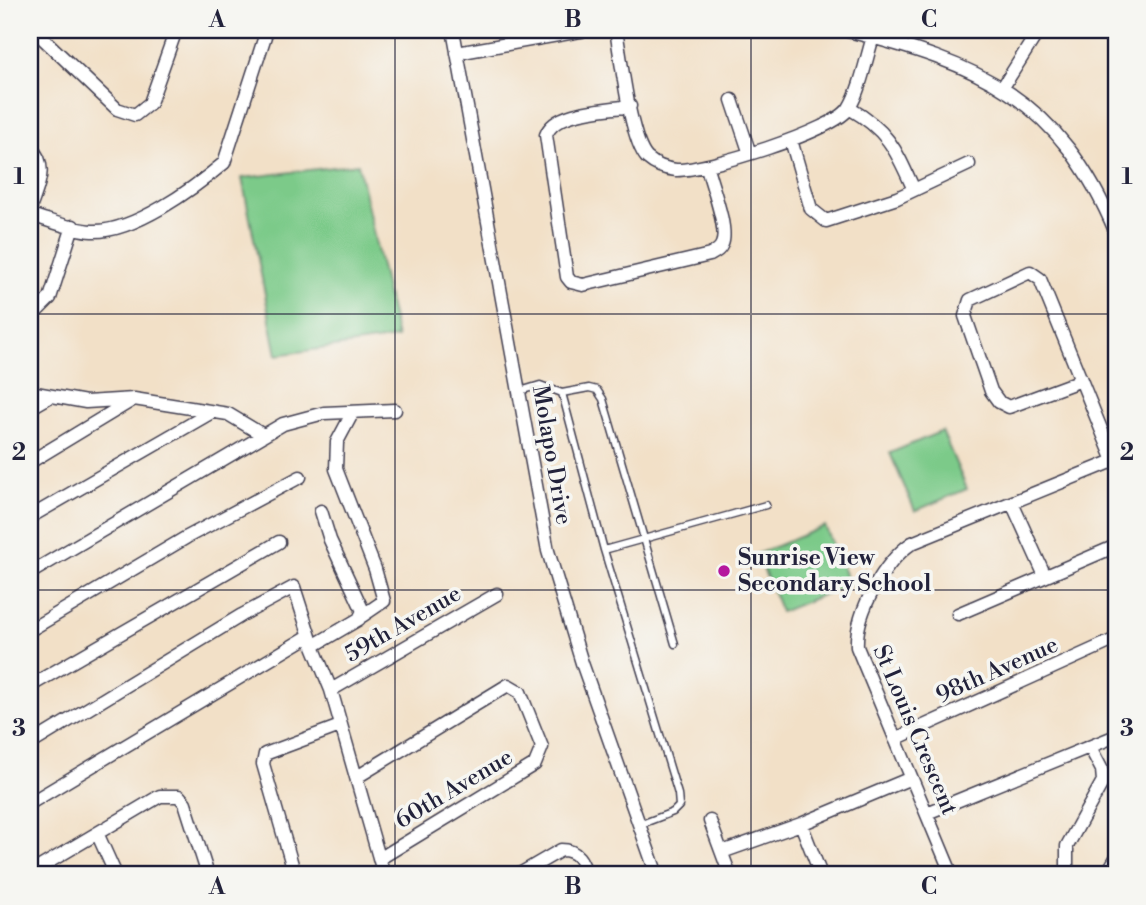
<svg xmlns="http://www.w3.org/2000/svg" width="1146" height="905" font-family="'Libre Bodoni',serif">
	<style>
		.green { fill: #7cca89; stroke: #4f7662; stroke-width: 2 }
		.lines { fill: none; stroke-linecap: round; stroke-linejoin: round }
		.lane-casing { stroke: #413e50; stroke-width: 9 }
		.street-casing { stroke: #413e50; stroke-width: 15 }
		.lane { stroke: #fff; stroke-width: 6 }
		.street { stroke: #fff; stroke-width: 12 }
		.grid { fill: none; stroke: #22223b; stroke-width: 2; stroke-opacity: 0.55 }
		.poi-dot { fill: #b5179e; stroke: #f6f6f2; stroke-width: 2.5 }
		.labels { text-anchor: middle; dominant-baseline: central; stroke-width: 7; stroke-linejoin: round; paint-order: stroke }
		.street-label { font-size: 23px; fill: #22223b; stroke: #f6f6f2 }
		.poi-label { font-size: 23px; font-weight: bold; fill: #22223b; stroke: #f6f6f2; text-anchor: start }
		.neatline { fill: none; stroke: #22223b; stroke-width: 2.5 }
		.grid-label { font-size: 23px; text-anchor: middle; font-weight: bold; fill: #22223b }
	</style>
	<rect width="100%" height="100%" fill="#f6f6f2"/>
	<filter id="ink" filterUnits="userSpaceOnUse"><feTurbulence type="fractalNoise" baseFrequency=".0143" numOctaves="2"/><feDisplacementMap in="SourceGraphic" scale="14" xChannelSelector="R" yChannelSelector="G"/><feConvolveMatrix kernelMatrix="1 2 1 2 8 2 1 2 1" color-interpolation-filters="sRGB"/></filter>
	<filter id="wash" filterUnits="userSpaceOnUse"><feTurbulence type="fractalNoise" baseFrequency=".00686" numOctaves="4" result="noise"/><feDisplacementMap in="SourceGraphic" scale="28" xChannelSelector="R" yChannelSelector="G"/><feGaussianBlur stdDeviation="1.57" result="paint"/><feColorMatrix in="noise" values="0 0 0 0 0 0 0 0 0 0 0 0 0 0 0 0 0 1.4 0 .05"/><feComposite in="paint" operator="in"/></filter>
	<g filter="url(#wash)">
		<rect width="100%" height="100%" fill="#f2e0c7"/>
		<path class="green" d="M358 164 397 338 277 355 242 178Z
			M942 431 967 489 915 511 890 453Z
			M825 526 849 584 781 612 757 554Z"/>
	</g>
	<g filter="url(#ink)">
		<g class="lines">
			<g class="lane-casing">
				<path id="lane" d="M520 391 540 385 562 393 604 550 678 794 679 806 673 812 639 825
					M562 393 589 388 597 390 603 399 675 644
					M604 550 766 505"/>
			</g>
			<g class="street-casing">
				<path id="street" d="M34 30 117 109 135 115 150 103 176 30
					M453 30 548 551 582 663 657 875
					M616 30C621 58 630 140 647 158 655 165 665 169 676 170 704 171 835 131 849 108 861 88 866 59 873 37
					M844 30C980 64 1059 97 1116 233
					M457 53 586 30
					M1003 87 1039 30
					M732 100 749 151
					M630 106C606 110 555 110 546 135L567 277 571 282 583 285 710 255C715 252 720 250 722 244 729 229 711 184 707 167
					M849 108C889 131 896 150 914 190
					M791 140 811 209 826 221 897 198 969 164
					M30 147C50 166 37 187 30 209
					M30 215C49 220 72 230 92 231 133 233 193 189 224 163L267 30
					M30 309 38 310 50 298 73 226
					M1079 381 1009 407 999 402 991 391 965 316 970 300 1030 272 1040 279 1114 461
					M30 392 86 402 134 399 228 414 263 435
					M30 408 49 397
					M353 412 337 442 336 469 375 569 384 601 362 616
					M30 462 134 399
					M1012 503 1045 576
					M321 511 330 540 363 611 359 619 313 646 331 690 384 875
					M30 517 212 412
					M30 573 283 424 324 413 395 410
					M958 614 1116 546
					M30 630 187 537 300 477
					M30 686 279 542
					M331 690 497 594
					M895 739 1116 639
					M30 744 242 615 294 587 313 646
					M357 777 508 685 520 692 542 747 535 764 379 859
					M30 803 309 636
					M927 813 1116 736
					M710 821 730 875
					M801 824 821 875
					M98 835 116 875
					M722 852 801 824 911 778
					M30 873 160 796H179L185 803 208 875
					M295 875 263 764 265 754 340 726
					M518 875 561 850C578 850 582 861 587 875
					M952 875 857 647C855 613 884 562 912 543L1116 460
					M1067 875V846L1103 781 1102 770 1090 747
					M1106 875 1116 858"/>
			</g>
			<use href="#lane" class="lane"/>
			<use href="#street" class="street"/>
		</g>
	</g>
	<path class="grid" d="M395 30V875M751 30V875M30 314H1116M30 590H1116"/>
	<circle class="poi-dot" cx="724" cy="571" r="7"/>
	<g class="labels">
		<g class="street-label">
			<text transform="translate(552 455) rotate(80)">Molapo Drive</text>
			<text transform="translate(403 624) rotate(-30)">59th Avenue</text>
			<text transform="translate(997 670) rotate(-24)">98th Avenue</text>
			<text transform="translate(915 730) rotate(67)">St Louis Crescent</text>
			<text transform="translate(454 789) rotate(-31)">60th Avenue</text>
		</g>
		<g class="poi-label">
			<text x="738" y="558">Sunrise View<tspan x="738" dy="26">Secondary School</tspan></text>
		</g>
	</g>
	<rect width="1146" height="905" fill="none" stroke="#f6f6f2" stroke-width="77"/>
	<rect x="38" y="38" width="1070" height="828" class="neatline"/>
	<g class="grid-label">
		<text x="217" y="27">A</text>
		<text x="573" y="27">B</text>
		<text x="929" y="27">C</text>
		<text x="19" y="184">1</text>
		<text x="1127" y="184">1</text>
		<text x="19" y="460">2</text>
		<text x="1127" y="460">2</text>
		<text x="19" y="736">3</text>
		<text x="1127" y="736">3</text>
		<text x="217" y="894">A</text>
		<text x="573" y="894">B</text>
		<text x="929" y="894">C</text>
	</g>
</svg>
